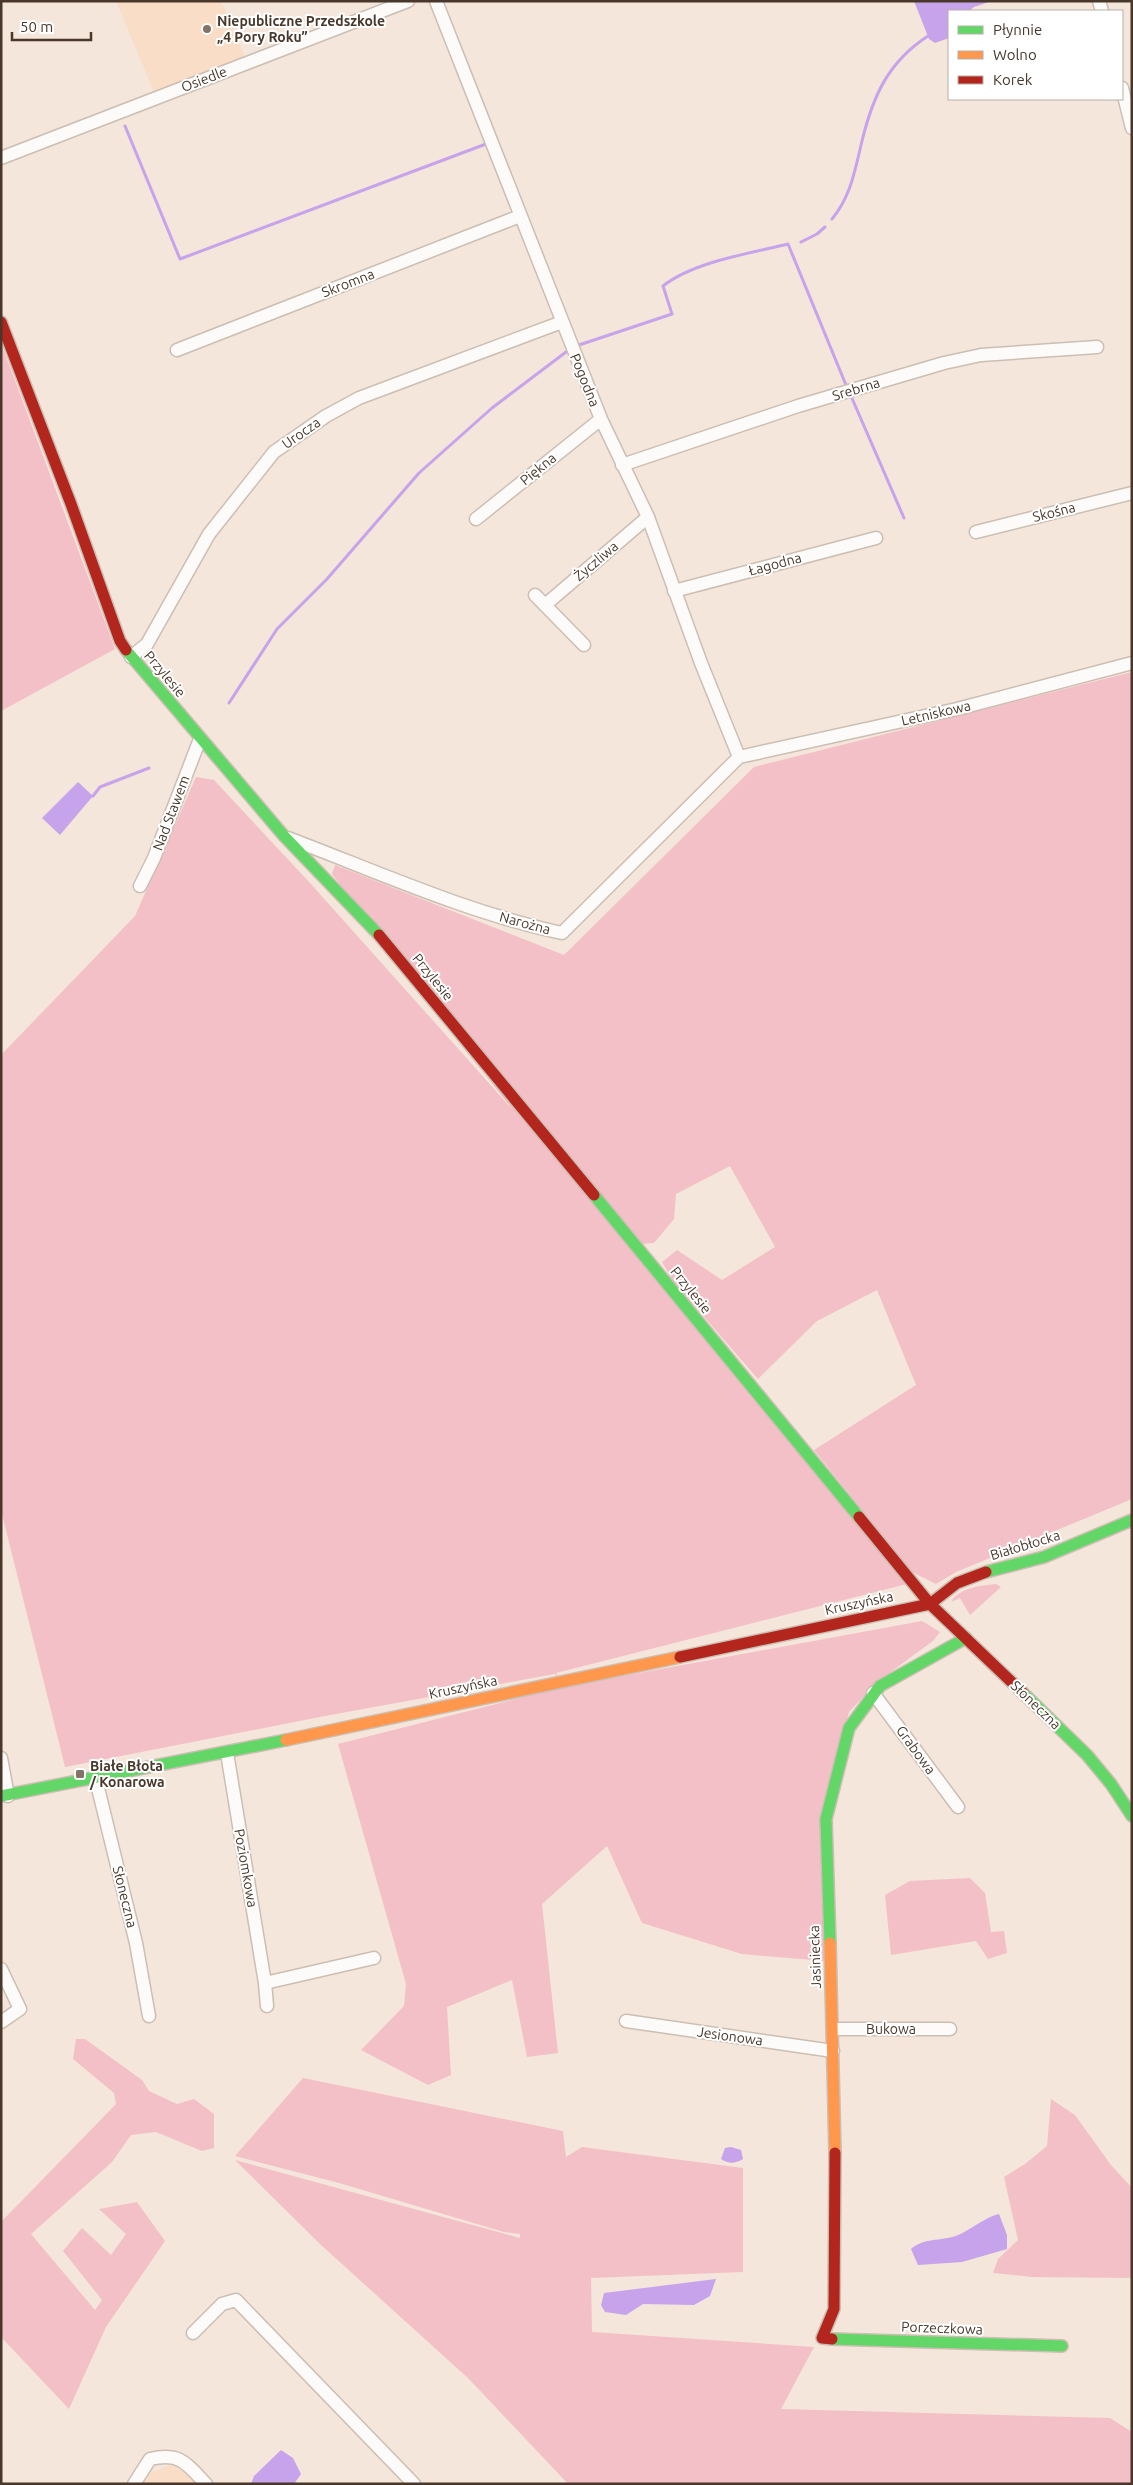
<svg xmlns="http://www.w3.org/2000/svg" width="1133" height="2485" font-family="Ubuntu,sans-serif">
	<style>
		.built { fill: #f9ddc6 }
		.green { fill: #f3c0c7 }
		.water { fill: #c6a3eb }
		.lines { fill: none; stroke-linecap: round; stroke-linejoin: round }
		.stream { stroke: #c6a3eb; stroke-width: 3 }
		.street-casing { stroke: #ccbeb3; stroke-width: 15 }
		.fast-casing { stroke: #ccbeb3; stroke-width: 14 }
		.slow-casing { stroke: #ccbeb3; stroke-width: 14 }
		.jam-casing { stroke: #ccbeb3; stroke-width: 14 }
		.street { stroke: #fdfbf9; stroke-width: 12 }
		.fast { stroke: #63d668; stroke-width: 11 }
		.slow { stroke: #ff974d; stroke-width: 11 }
		.jam { stroke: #b3261e; stroke-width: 11 }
		.poi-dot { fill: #847468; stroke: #fff; stroke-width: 2 }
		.labels { text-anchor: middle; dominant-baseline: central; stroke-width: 4; stroke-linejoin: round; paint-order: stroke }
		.poi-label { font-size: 14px; font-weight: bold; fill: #48372a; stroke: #fff; text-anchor: start }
		.street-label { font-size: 14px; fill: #48372a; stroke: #fff }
	</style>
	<rect width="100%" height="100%" fill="#f4e6da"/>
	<path class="built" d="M116 1H221L245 57 154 92Z
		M173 2464 198 2484H144L150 2473Z"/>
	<path class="green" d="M1 343 115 649 1 711Z
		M1132 672V1499L956 1572 936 1584 912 1572 814 1450 916 1385 877 1290 817 1321 758 1379 673 1281 662 1262 677 1250 722 1280 775 1247 730 1166 676 1194 674 1219 654 1243 641 1244 907 1584 556 1673 563 1687 922 1621 940 1632 933 1641 877 1682 849 1712 822 1819 824 1961 742 1954 642 1923 607 1846 542 1904 558 2053 527 2057 512 1980 447 2007 451 2075 428 2085 361 2050 404 2006 406 1984 338 1744 563 1687 555 1674 325 1716 65 1767 1 1510V1055L135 916 196 777 214 780 310 883 512 1109 332 874 335 865 564 955 754 767Z
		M996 1584 1001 1587 970 1615 960 1598 951 1602C960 1587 981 1586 996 1584Z
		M970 1878 985 1893 991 1932 1004 1931 1007 1953 988 1959 976 1941 891 1955 885 1895 910 1881Z
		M76 2039H85L142 2080 149 2091 177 2104 194 2099 214 2114V2148L202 2151 156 2132 131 2135 112 2162 31 2234 95 2310 102 2300 63 2251 82 2228 111 2255 126 2234 99 2209 137 2202 165 2241 106 2327 69 2409 1 2337V2222L116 2104 114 2093 73 2059Z
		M303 2078 563 2131 566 2157 582 2147 743 2168V2272L591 2278 592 2332 814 2347 781 2409 1110 2418 1132 2432V2484H568L469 2379 321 2245 235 2160 520 2238V2234L504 2232 339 2183 235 2156Z
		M1051 2099 1075 2115 1111 2165 1132 2188V2278L1032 2277 993 2273 998 2259 1018 2240 1004 2177 1025 2164 1047 2146Z"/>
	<path class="water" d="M914 1H992L974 7 969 11H949V38L935 43 929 39Z
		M78 782 93 796 60 835 42 818Z
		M731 2147 741 2150 743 2159C734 2164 729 2164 721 2159L725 2148Z
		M999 2214 1007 2235V2249L962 2262 918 2265 911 2249C923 2238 941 2241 956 2236 971 2230 983 2218 999 2214Z
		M716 2279 710 2296 694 2305 643 2304 626 2315 605 2312 601 2305 604 2293Z
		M281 2450 293 2458 301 2474 294 2484H251L254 2476Z"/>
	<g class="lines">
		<path class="stream" d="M125 126 180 259 486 144
			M832 219C851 196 855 170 862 141 873 96 888 62 928 36
			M801 242 817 234 825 227
			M579 345 672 314 663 286C693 262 751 253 788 244L846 385
			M851 396 904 518
			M229 703 277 629 327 579 419 473 492 408 566 352
			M93 796 100 787 149 768"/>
		<g class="street-casing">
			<path id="street" d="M436 1 601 419 648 517 701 663 739 757
				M1099 1 1102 11
				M1122 88 1132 128
				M1 158 408 1
				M177 350 520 216
				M622 465 798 406 944 363 981 355 1097 347
				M476 519 601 419
				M976 532 1132 493
				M674 591 876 538
				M535 595 584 645
				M545 605 648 517
				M131 657 147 644 209 534 274 452 326 416 359 398 562 322
				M739 757 957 709 1132 663
				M288 838C378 872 468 913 562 933L739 757
				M140 886 154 858 200 739
				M873 1693 958 1807
				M227 1753 265 1983 267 2006
				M1 1758 8 1796
				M96 1780 136 1943 149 2016
				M1 1969 20 2009 1 2022
				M265 1983 374 1958
				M626 2021 833 2051
				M833 2029H950
				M193 2333 222 2304 236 2300 414 2484
				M134 2484 150 2459C180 2452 186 2463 206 2484"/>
		</g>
		<g class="fast-casing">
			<path id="fast" d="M126 650 284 836 379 935
				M594 1195 859 1517
				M986 1572 1044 1557 1132 1520
				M1023 1693 1087 1755 1111 1784 1132 1816
				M1 1796 286 1740
				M830 1943 826 1819 849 1728 880 1686 966 1638
				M832 2339 1062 2346"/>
		</g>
		<g class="slow-casing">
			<path id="slow" d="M286 1740 680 1657
				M830 1943 835 2153"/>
		</g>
		<g class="jam-casing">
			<path id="jam" d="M1 322 71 504 120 641 126 650
				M379 935 594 1195
				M859 1517 930 1604 1023 1693
				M680 1657 930 1604 957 1583 986 1572
				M832 2339 822 2338 834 2309 835 2153"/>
		</g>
		<use href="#street" class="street"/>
		<use href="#fast" class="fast"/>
		<use href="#slow" class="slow"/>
		<use href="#jam" class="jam"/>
	</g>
	<g class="poi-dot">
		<circle cx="207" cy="29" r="5"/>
		<rect x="75" y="1769" width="10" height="10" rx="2.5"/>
	</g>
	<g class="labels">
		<g class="poi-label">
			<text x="217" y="21">Niepubliczne Przedszkole<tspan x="217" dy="16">„4 Pory Roku”</tspan></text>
			<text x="90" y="1766">Białe Błota<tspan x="90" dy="16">/ Konarowa</tspan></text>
		</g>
		<g class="street-label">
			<text transform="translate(204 79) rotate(-21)">Osiedle</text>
			<text transform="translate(348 283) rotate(-21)">Skromna</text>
			<text transform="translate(585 380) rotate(68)">Pogodna</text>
			<text transform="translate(856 389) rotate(-17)">Srebrna</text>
			<text transform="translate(301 433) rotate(-35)">Urocza</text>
			<text transform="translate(538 469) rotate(-39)">Piękna</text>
			<text transform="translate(1054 512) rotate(-14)">Skośna</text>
			<text transform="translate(596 561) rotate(-40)">Życzliwa</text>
			<text transform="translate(775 564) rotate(-15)">Łagodna</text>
			<text transform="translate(165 674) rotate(50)">Przylesie</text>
			<text transform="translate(936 713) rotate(-13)">Letniskowa</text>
			<text transform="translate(171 813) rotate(-69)">Nad Stawem</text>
			<text transform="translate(525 923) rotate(15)">Narożna</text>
			<text transform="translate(433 977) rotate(51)">Przylesie</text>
			<text transform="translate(691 1290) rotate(51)">Przylesie</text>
			<text transform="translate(1025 1545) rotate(-17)">Białobłocka</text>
			<text transform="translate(859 1603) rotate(-12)">Kruszyńska</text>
			<text transform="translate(463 1687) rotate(-12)">Kruszyńska</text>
			<text transform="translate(1036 1705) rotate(44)">Słoneczna</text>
			<text transform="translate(916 1750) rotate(54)">Grabowa</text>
			<text transform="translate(246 1868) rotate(80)">Poziomkowa</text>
			<text transform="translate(125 1897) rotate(76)">Słoneczna</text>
			<text transform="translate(815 1957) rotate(-92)">Jasiniecka</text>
			<text x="891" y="2029">Bukowa</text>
			<text transform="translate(730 2036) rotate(8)">Jesionowa</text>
			<text transform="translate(942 2328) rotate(2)">Porzeczkowa</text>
		</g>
	</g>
	<rect width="1133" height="2485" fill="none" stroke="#48372a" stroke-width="5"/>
	<rect x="948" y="10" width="175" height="90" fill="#ffffff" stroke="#b6afaa"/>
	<rect x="958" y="26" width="25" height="8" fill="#63d668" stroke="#b6afaa"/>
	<text x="993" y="35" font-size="15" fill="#48372a">Płynnie</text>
	<rect x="958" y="51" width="25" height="8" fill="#ff974d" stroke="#b6afaa"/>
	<text x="993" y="60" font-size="15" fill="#48372a">Wolno</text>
	<rect x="958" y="76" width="25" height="8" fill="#b3261e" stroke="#b6afaa"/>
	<text x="993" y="85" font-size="15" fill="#48372a">Korek</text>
	<path d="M12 32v8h79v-8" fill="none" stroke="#48372a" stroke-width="2.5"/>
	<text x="20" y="32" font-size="15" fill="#48372a" stroke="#ffffff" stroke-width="4" paint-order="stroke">50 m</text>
</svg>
